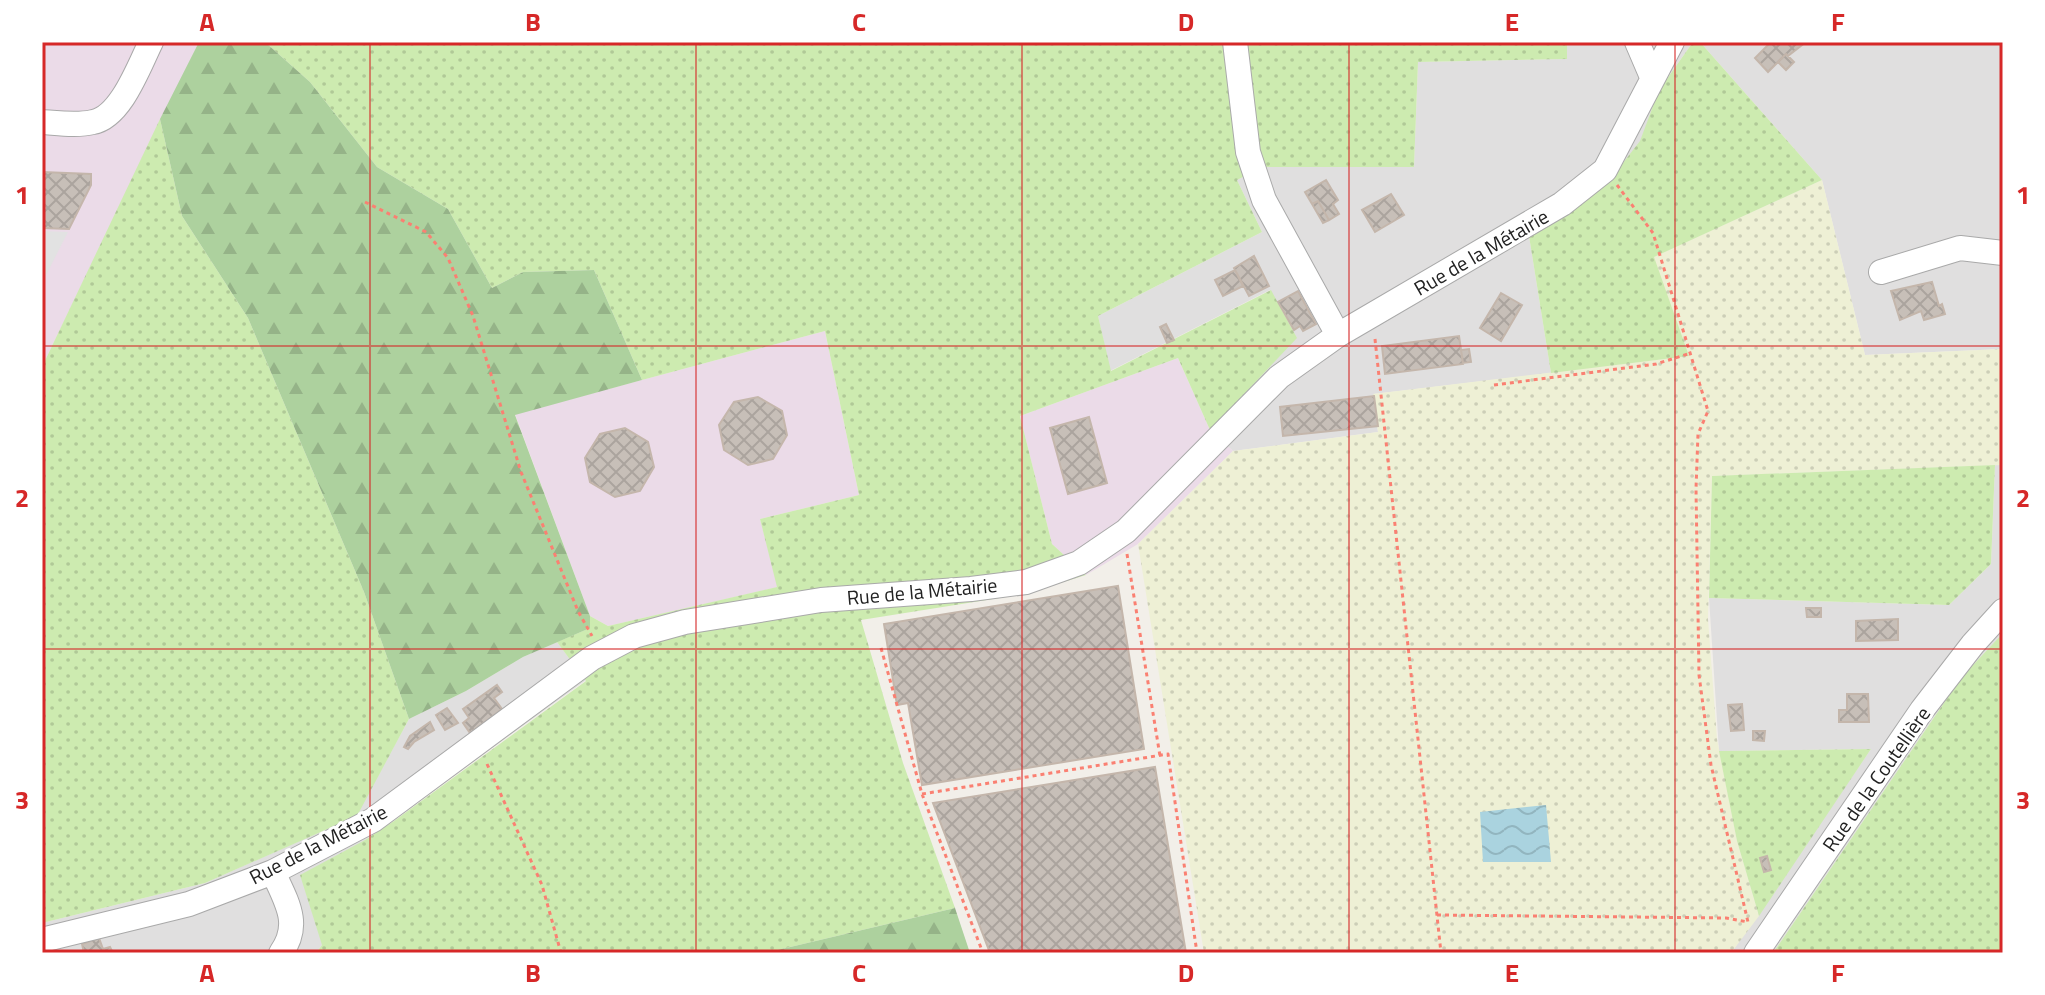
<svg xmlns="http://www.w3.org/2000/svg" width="2045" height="995" font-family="'Titillium Web',sans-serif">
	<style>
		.residential { fill: #e0dfdf }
		.industrial { fill: #ebdbe8 }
		.farmland { fill: url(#farmland-dots) }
		.grass { fill: url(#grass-dots) }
		.forest { fill: url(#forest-firs) }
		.parking { fill: #e2e2e2 }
		.water { fill: url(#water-waves) }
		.building { fill: url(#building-cross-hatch); stroke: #c4b6ab; stroke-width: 2 }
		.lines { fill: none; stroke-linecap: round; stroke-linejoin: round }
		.minor-casing { stroke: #a9a9a9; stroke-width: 26 }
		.path { stroke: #fa8072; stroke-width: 3; stroke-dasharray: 4 4; stroke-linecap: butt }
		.minor { stroke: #fff; stroke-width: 24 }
		.grid { fill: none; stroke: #d62828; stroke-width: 2; stroke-opacity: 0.55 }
		.labels { text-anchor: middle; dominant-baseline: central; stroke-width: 6; stroke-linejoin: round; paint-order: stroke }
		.street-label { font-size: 20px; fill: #222; stroke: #fff }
		.neatline { fill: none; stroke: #d62828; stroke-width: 3 }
		.grid-label { font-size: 26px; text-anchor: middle; font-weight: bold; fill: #d62828 }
	</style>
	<defs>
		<pattern id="farmland-dots" width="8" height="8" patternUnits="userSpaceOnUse" patternTransform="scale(2)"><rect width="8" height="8" fill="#eef0d5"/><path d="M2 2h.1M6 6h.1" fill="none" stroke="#ccceb7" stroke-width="1.8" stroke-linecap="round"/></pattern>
		<pattern id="grass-dots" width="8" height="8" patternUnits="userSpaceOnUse" patternTransform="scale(2)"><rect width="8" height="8" fill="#cdebb0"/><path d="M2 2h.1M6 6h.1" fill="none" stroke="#b0c997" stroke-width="1.8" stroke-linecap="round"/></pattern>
		<pattern id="forest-firs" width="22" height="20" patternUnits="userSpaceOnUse" patternTransform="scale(2)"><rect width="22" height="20" fill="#add19e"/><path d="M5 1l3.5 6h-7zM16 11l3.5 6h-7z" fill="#95b388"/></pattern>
		<pattern id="water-waves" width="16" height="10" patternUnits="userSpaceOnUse" patternTransform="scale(2)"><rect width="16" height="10" fill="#aad3df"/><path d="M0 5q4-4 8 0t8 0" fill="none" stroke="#92b5bf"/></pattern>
		<pattern id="building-cross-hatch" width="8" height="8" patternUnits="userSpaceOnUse" patternTransform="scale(2)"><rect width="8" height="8" fill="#c7bfb8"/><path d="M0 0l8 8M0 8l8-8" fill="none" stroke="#aba49e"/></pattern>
	</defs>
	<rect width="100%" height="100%" fill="#f2efe9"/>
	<path class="residential" d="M1567 42H1693L1659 90 1641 141 1612 177 1529 236 1551 373 1373 394 1378 432 1233 451 1210 430 1270 290 1110 371 1098 316 1262 232 1237 180 1263 167H1414L1418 62 1566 59Z
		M1700 42H2003V349L1865 355 1822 180Z
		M1995 465H2003V633L1961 678 1773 953H1731L1871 749 1719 751 1709 598 1949 605 1991 564Z
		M557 642 586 680 365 840 322 945 316 953H42V923L205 883 356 816 409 719 466 691 523 657Z"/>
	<path class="industrial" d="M42 42H199L42 367Z
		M825 331 859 495 760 519 778 587 608 626 590 616 515 414Z
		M1178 358 1210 430 1233 451 1138 544 1086 575 1052 544 1020 416Z"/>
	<path class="farmland" d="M1822 180 1865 355 2003 349V465L1712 476 1708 619 1717 739 1737 841 1759 916 1731 953H1204L1138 544 1233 451 1378 432 1373 394 1688 356 1653 257Z"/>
	<path class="grass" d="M265 42H1567V59L1418 62 1414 167H1263L1237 180 1262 232 1098 316 1111 371 1271 290 1297 338 1210 430 1178 358 1020 416 1052 544 1086 575 1025 594 861 620 903 763 955 908 765 953H316L322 945 300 875 365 840 394 821 586 681 557 642 590 628V616L608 626 777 587 760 519 859 495 825 331 642 380 594 270 523 272 492 288 448 209 377 167 310 82Z
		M1693 42H1700L1822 180 1654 257 1689 356 1551 373 1529 236 1612 177 1640 141 1659 90Z
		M160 119 182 216 248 318 364 592 409 719 357 816 205 883 42 923V367Z
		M1995 465 1991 564 1949 605 1709 598 1712 476Z
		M2003 633V953H1773L1961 678Z
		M1871 749 1759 916 1737 841 1719 751Z"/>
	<path class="forest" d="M199 42H265L310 82 377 167 448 209 492 288 523 272 594 270 642 380 515 415 590 616V628L523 657 466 691 409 719 364 592 248 318 182 216 160 119Z
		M955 908 970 953H765Z"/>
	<path class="parking" d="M42 231 68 232 42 283Z"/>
	<path class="water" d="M1546 805 1551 862H1483L1480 812Z"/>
	<path class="building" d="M1771 42H1806L1788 56 1786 54 1768 72 1755 58Z
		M1786 54 1794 62 1786 70 1778 62Z
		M42 172 91 174V185L69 229 42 228Z
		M1326 180 1338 200 1333 204 1339 214 1329 220 1318 201 1312 204 1305 192Z
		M1391 194 1404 215 1375 232 1362 210Z
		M1318 201 1329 220 1323 223 1312 204Z
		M1254 256 1269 286 1249 296 1234 268Z
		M1235 270 1243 286 1223 296 1215 280Z
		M1932 282 1939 306 1942 304 1945 314 1924 320 1921 311 1900 320 1891 291Z
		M1298 291 1316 324 1303 331 1300 326 1294 330 1278 302Z
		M1501 293 1522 305 1501 341 1480 328Z
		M1166 324 1174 340 1167 343 1160 327Z
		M1459 336 1463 364 1385 374 1382 346Z
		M1469 349 1471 362 1463 363 1461 350Z
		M1374 396 1378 426 1283 436 1280 407Z
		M758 397 782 411 787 435 773 459 748 465 724 450 719 425 734 402Z
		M1089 417 1107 483 1068 494 1050 428Z
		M625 428 648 442 654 467 640 491 615 497 590 482 585 458 600 434Z
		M1118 586 1144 749 922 785 908 703 897 705 884 624Z
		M1806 608H1821V617H1807Z
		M1898 619V640L1856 641V621Z
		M497 685 502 692 494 698 502 709 470 733 463 723 469 718 463 709Z
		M1847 694H1868L1869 722H1839V710H1847Z
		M1742 704 1744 730 1731 731 1728 705Z
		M447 708 458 723 445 730 436 715Z
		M430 722 434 730 414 742 408 749 404 747 410 736Z
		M1753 731H1765L1764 741 1753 740Z
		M1155 767 1186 953H990L933 803Z
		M1767 856 1771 870 1764 872 1760 858Z
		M99 938 103 949 110 947 113 953H84L82 944Z"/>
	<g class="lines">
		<g class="minor-casing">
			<path id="minor" d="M1235 42 1248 152 1264 200 1338 335
				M1637 42 1652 77
				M42 122C58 123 77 126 93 122 121 117 139 66 151 42
				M1881 272 1960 248 2003 253
				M273 872C286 901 302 924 281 953
				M42 940 189 904 273 872 373 820 592 658 634 636 685 622 821 600 971 589 1026 582 1079 563 1126 531 1279 377 1338 335 1562 204 1605 170 1672 42
				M1756 953 1922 710 1973 644 2003 611"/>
		</g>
		<path class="path" d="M1617 185 1653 233 1708 411 1698 434 1696 489 1699 675 1711 765 1748 922
			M365 202 426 232 448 258 473 316 521 472 578 611 592 636
			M1375 339 1441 953
			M1494 385 1656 364 1691 353
			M1127 554 1160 756
			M881 648 922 794 983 953
			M487 764 542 885 561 953
			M922 794 1168 754 1197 953
			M1437 915 1726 918 1748 922"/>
		<use href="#minor" class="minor"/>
	</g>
	<path class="grid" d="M370 42V953M696 42V953M1022 42V953M1349 42V953M1675 42V953M42 346H2003M42 649H2003"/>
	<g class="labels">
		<g class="street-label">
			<text transform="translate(1481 252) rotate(-30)">Rue de la Métairie</text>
			<text transform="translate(922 591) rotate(-5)">Rue de la Métairie</text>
			<text transform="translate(1876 779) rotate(-55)">Rue de la Coutellière</text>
			<text transform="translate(318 844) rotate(-27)">Rue de la Métairie</text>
		</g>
	</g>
	<rect width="2045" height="995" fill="none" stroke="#ffffff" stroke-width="88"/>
	<rect x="44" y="44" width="1957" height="907" class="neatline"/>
	<g class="grid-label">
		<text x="207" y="31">A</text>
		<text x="533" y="31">B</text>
		<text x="859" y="31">C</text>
		<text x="1186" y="31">D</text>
		<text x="1512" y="31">E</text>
		<text x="1838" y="31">F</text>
		<text x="22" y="204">1</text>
		<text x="2023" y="204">1</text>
		<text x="22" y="507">2</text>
		<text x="2023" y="507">2</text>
		<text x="22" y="809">3</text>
		<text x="2023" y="809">3</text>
		<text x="207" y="982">A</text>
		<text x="533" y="982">B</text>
		<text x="859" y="982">C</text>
		<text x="1186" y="982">D</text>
		<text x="1512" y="982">E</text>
		<text x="1838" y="982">F</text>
	</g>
</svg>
